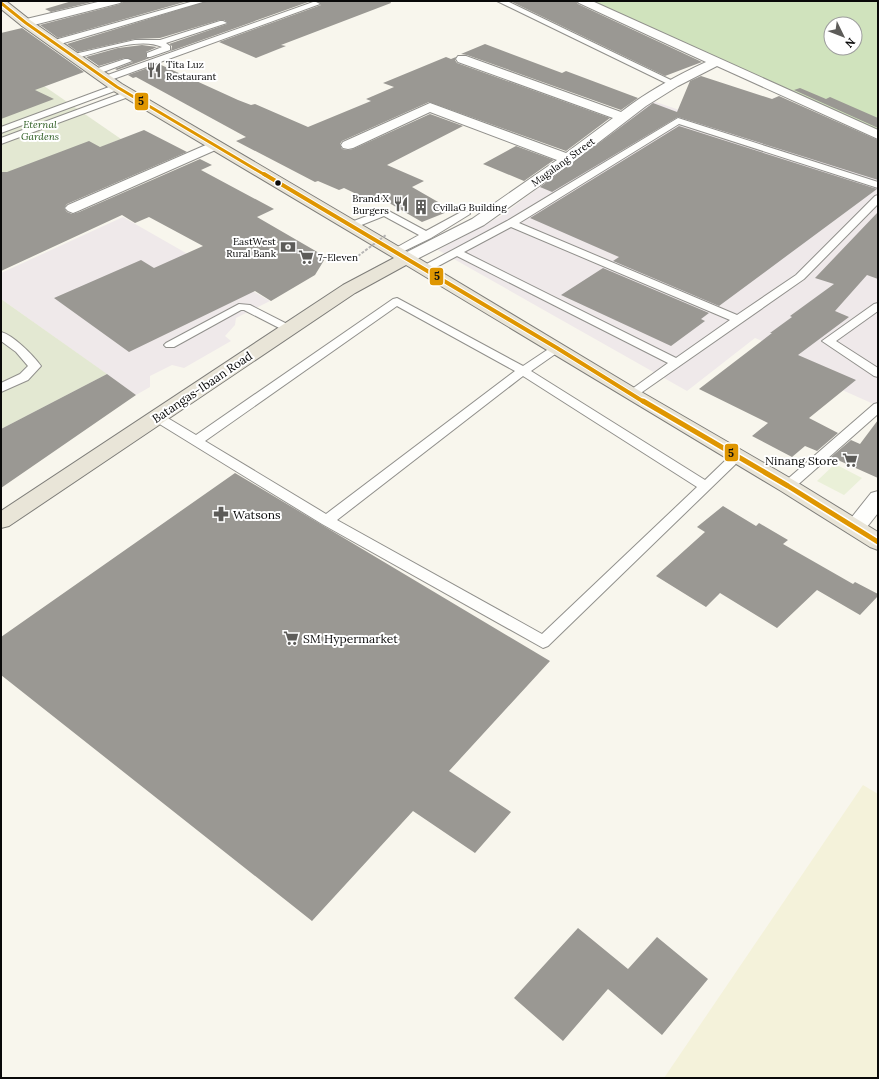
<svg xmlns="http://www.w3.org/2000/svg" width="879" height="1079" font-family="Lora,serif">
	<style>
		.industrial { fill: #efe9ea }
		.farmland { fill: #f4f2da }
		.forest { fill: #d0e3bd; fill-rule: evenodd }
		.cemetery { fill: #e3e8d2 }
		.pitch { fill: #eaf0d8 }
		.building { fill: #9a9893 }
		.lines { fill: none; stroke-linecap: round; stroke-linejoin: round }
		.service-casing { stroke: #91908c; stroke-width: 2 }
		.minor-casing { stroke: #91908c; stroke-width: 2 }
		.primary-casing { stroke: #7e7d79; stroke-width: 2 }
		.service { fill: #fefefc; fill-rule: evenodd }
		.minor { fill: #fefefc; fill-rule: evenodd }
		.primary { fill: #e9e5d8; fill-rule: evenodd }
		.path-bridge { stroke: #b6b5b4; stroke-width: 2; stroke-dasharray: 3 1.5; stroke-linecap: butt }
		.bus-1-far2-casing { stroke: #fff; stroke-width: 5 }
		.bus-1-far1-casing { stroke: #fff; stroke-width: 6 }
		.bus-1-casing { stroke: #fff; stroke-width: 8 }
		.bus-1-far2 { stroke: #df9601; stroke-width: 3 }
		.bus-1-far1 { stroke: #df9601; stroke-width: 4 }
		.bus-1 { stroke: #df9601; stroke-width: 5 }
		.bus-dot { fill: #090909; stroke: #fff; stroke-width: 1.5 }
		.labels { text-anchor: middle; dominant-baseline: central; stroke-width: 4; stroke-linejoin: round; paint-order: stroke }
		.far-poi-label { font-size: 10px; fill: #090909; stroke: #fff; text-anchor: start }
		.far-park-label { font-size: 10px; font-style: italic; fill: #2b5b20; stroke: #fff }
		.far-street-label { font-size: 10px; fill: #090909; stroke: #fff }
		.street-label { font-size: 12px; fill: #090909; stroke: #fff }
		.poi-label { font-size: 12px; fill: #090909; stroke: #fff; text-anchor: start }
		.line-badge { stroke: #fff; stroke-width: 1.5 }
		.pale-badge-label { font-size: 11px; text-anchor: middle; font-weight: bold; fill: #111 }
	</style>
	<rect width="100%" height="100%" fill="#f8f6ed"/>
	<path class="industrial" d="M653 101 878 178V406L822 381 832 370 755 338 687 391 438 250 501 216Z
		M123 217 270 301 236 318 235 325 225 336 231 341 184 368 172 365 150 376V387L136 395 1 299V273Z"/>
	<path class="farmland" d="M863 785 878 794V1078H664Z"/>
	<path class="forest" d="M589 1H878V131ZM831 24H855V48H831Z"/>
	<path class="cemetery" d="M44 86 121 139 1 187V102Z
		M1 299 107 374 1 429Z"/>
	<path class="pitch" d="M835 464 862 478 844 495 817 481Z"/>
	<path class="building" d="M72 1H96L51 12 45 9Z
		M124 1H188L58 38 40 25 120 4Z
		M207 1H311L171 51 172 46 169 44 227 24 228 23 224 20H220L160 38 135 39 78 52 67 44Z
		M317 1H390L391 3 281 45 286 46 256 58 219 42 321 5V4Z
		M510 1H576L578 4 702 62 665 76Z
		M22 28 84 72 35 90 54 99 1 119V33Z
		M485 44 562 73 566 71 638 98 621 110 467 55 461 54Z
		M142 45 157 47 146 52V58H150L117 70 115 69 133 62V61L125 58 99 66 86 57 118 48Z
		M446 57 451 59 456 57 455 60 457 63 610 118 566 151 429 102 342 141 340 144 342 149 348 150 353 149 430 114 463 126 387 165 424 181 412 187 452 210 422 222 384 200 377 204 344 188 339 190 318 181 315 182 236 141 246 137 136 77 133 78 128 75 159 64 238 100 251 105 255 104 308 127 371 101 366 99 394 87 383 83Z
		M701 76 772 99 779 96 878 140V180L678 117 552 192 540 187 653 103 677 112 690 81Z
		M800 88 826 99 830 97 878 118V128L794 90Z
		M679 126 877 189 719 306 613 261 619 257 530 218Z
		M144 130 187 152 67 204 64 208 67 212 72 214 79 212 200 159 212 165 201 170 274 209 257 217 326 257 315 275 271 301 255 291 129 352 54 298 141 260 154 268 203 246 149 217 135 223 122 215 1 271V172H7L89 141 100 147Z
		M516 146 554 160 524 181 483 164Z
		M878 212V279L867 275 835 311 849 317 798 355 856 380 809 418 838 433 817 451 805 446 792 457 752 436 768 423 699 389 772 333H770L792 317 790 316 834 284 815 278Z
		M603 268 709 313 701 319 705 321 671 346 561 295Z
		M107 374 136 395 1 488V429Z
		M878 420V478L831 457 851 440 860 444Z
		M235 473 550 661 449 771 511 812 475 853 413 811 312 921 1 675V637Z
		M723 506 756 526 759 523 788 540 783 544 853 584 855 582 878 594V596L860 615 817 590 777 628 720 593 706 607 656 576 705 532 697 527Z
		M578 928 628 969 657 937 708 979 662 1035 608 989 563 1041 514 998Z"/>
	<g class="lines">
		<g class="service-casing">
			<path id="service" d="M194 1H206L57 45H51L50 43 51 41Z
				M497 1H507L677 83 676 85H670Z
				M313 2H316L320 4 108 81H105L101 79 102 77Z
				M220 21H223L227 23 166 43 170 46V50L150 57H147V53L162 47C139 36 97 53 73 59L69 57 70 55 135 40H160Z
				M125 59H128L132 61 98 74H95L91 72 92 70Z
				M117 84 120 85 121 87 120 89 1 133V127Z
				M128 91 132 94 131 96 1 144V138Z
				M678 118 878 182V188L679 124 519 223 737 315 796 275 875 196 878 195V204L804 279 635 397H627L625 394 668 363 457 256 429 271H421L420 269 421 267 507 221ZM511 227 730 320 676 358 464 252Z
				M385 209 426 231 461 212H469L470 214 431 238 396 255 392 254 391 252 392 250 419 235 384 216 354 228H346L345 226 346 224Z
				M397 298 523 366 553 346H561L563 348 561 350 531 371 705 480 732 454 737 453 742 454 743 457 548 646 543 648 322 524 153 420 151 417 153 414H161L196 435 393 299ZM397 306 515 371 326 514 205 441ZM523 376 697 487 542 634 337 520Z
				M878 303V311L836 341 878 368V377L874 376 822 341 874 304Z
				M239 304 250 305 293 327 295 329 293 331H285L244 310H241L174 347H166L164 345 166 343Z
				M1 332C13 335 33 355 41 366L28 380 1 392V383L20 374 28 366 16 352 1 341Z
				M878 403V414L793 489 788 490 783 489 781 486 783 483 874 404Z"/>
		</g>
		<g class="minor-casing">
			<path id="minor" d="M102 1H122L120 3 26 27 22 26 20 23 22 20Z
				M577 1H592L878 130V139L717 66 678 86 646 106 573 162 484 225 413 261 407 263 401 261 399 258 401 255 472 219 557 160 430 112 353 148 348 149 343 148 341 145 343 142 430 103 566 153 613 118 458 62 456 59 458 56H466L621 112C648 91 676 76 706 62L579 3Z
				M215 141 220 142 222 145 220 148 78 211 73 213 68 211 65 208 68 205Z
				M878 491V513L863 532 855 534 847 532 844 527 871 493Z"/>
		</g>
		<g class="primary-casing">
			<path id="primary" d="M1 1H6L30 20 122 84 413 255 638 390 795 481 878 532V550L870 547 781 491 406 265 355 293 9 526 1 528V511L343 285 394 258 112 90 22 26 1 9Z"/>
		</g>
		<use href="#service" class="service"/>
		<use href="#minor" class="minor"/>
		<use href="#primary" class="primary"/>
		<path class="path-bridge" d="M358 256 386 235"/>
		<g class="bus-1-far2-casing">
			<path id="bus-1-far2" d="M1 3 26 23 117 87 265 175"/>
		</g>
		<g class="bus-1-far1-casing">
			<path id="bus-1-far1" d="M264 174 557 348 644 402"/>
		</g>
		<g class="bus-1-casing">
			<path id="bus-1" d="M643 401 788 486 878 542"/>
		</g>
		<use href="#bus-1-far2" class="bus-1-far2"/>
		<use href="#bus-1-far1" class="bus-1-far1"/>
		<use href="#bus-1" class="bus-1"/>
	</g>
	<defs>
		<g id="restaurant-bare" transform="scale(1.2)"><path d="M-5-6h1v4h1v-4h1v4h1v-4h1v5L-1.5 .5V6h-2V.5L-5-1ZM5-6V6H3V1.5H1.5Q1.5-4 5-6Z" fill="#5d5c59" stroke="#fff" stroke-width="2.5" paint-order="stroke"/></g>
		<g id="building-bare" transform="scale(1.2)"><path d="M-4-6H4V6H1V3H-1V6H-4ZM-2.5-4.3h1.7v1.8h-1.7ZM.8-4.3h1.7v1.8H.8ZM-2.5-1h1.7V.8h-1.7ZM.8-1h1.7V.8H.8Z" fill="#5d5c59" stroke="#fff" stroke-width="2.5" paint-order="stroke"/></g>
		<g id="bank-bare" transform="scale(1.2)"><path d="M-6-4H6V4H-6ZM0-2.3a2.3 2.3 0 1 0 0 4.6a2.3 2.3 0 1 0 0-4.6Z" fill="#5d5c59" stroke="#fff" stroke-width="2.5" paint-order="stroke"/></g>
		<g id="supermarket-bare" transform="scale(1.2)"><path d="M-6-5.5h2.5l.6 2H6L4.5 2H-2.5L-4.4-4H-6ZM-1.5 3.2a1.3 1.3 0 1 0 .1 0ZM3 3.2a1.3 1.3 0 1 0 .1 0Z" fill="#5d5c59" stroke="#fff" stroke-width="2.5" paint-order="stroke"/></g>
		<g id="pharmacy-bare" transform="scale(1.2)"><path d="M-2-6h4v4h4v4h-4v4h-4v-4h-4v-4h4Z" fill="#5d5c59" stroke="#fff" stroke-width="2.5" paint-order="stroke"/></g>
	</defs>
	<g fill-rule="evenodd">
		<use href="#restaurant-bare" x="154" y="70"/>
		<use href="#restaurant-bare" x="401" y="204"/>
		<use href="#building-bare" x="421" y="207"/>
		<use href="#bank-bare" x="288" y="247"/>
		<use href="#supermarket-bare" x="306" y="257"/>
		<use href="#supermarket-bare" x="850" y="460"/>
		<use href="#pharmacy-bare" x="221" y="514"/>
		<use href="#supermarket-bare" x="291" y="638"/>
	</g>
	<circle class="bus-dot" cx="278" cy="183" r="3.5"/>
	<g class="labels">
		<g class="far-poi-label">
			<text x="166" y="64">Tita Luz<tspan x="166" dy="12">Restaurant</tspan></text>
			<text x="389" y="198" text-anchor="end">Brand X<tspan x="389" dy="12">Burgers</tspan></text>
			<text x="433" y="207">CvillaG Building</text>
			<text x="276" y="241" text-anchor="end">EastWest<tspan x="276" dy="12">Rural Bank</tspan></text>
			<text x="318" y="257">7-Eleven</text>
		</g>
		<g class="far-park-label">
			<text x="40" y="124">Eternal<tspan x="40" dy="12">Gardens</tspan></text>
		</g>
		<g class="far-street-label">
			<text transform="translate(563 162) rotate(-36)">Magalang Street</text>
		</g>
		<g class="street-label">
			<text transform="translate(202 387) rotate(-34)">Batangas-Ibaan Road</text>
		</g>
		<g class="poi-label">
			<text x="838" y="460" text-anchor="end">Ninang Store</text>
			<text x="233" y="514">Watsons</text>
			<text x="303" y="638">SM Hypermarket</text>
		</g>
	</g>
	<g class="line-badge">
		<rect x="134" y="92" width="15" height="19" rx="4" fill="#df9601"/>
		<rect x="429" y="267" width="15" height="19" rx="4" fill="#df9601"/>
		<rect x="724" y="443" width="15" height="19" rx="4" fill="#df9601"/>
	</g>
	<g class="pale-badge-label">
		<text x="141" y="105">5</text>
		<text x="437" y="280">5</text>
		<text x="731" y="457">5</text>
	</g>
	<rect width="879" height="1079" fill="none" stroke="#090909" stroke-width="4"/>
	<g transform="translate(843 36) rotate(133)"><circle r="19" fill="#ffffff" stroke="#9d9d9d"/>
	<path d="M0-3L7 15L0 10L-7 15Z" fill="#5d5c59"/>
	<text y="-6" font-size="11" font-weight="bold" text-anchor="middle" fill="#090909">N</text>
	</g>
</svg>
